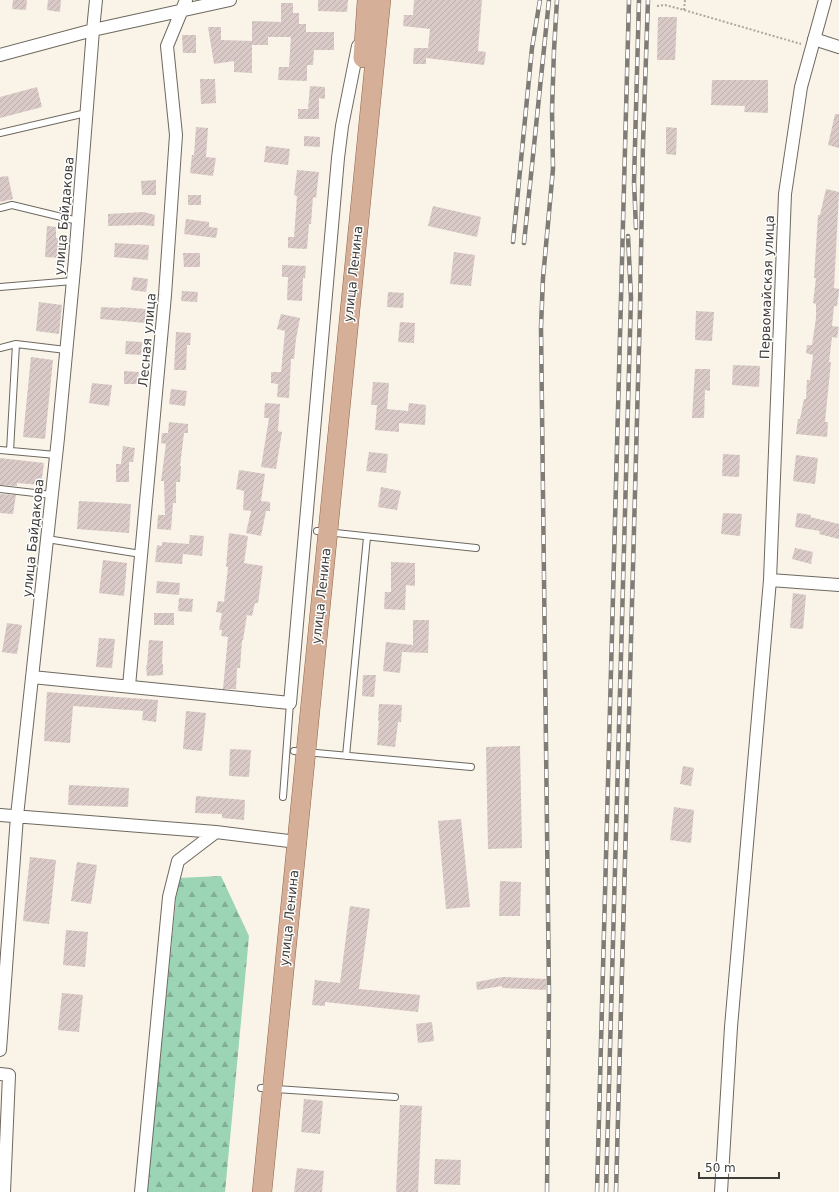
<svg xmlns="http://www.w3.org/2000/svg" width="839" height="1192" font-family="'DejaVu Sans',sans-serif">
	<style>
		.forest { fill: url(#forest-firs) }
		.building { fill: url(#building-hatch) }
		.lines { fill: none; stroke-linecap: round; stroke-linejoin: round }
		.service-casing { stroke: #6e695f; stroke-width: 8 }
		.minor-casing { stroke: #6e695f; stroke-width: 14 }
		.primary-casing { stroke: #8f644a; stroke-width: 20 }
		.path { stroke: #aba79f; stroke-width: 2; stroke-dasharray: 2 2; stroke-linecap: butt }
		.service { stroke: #fff; stroke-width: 6 }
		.minor { stroke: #fff; stroke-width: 12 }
		.primary { stroke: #d6af98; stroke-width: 19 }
		.rail-casing { stroke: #7f7b75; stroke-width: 4.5 }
		.rail { stroke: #fff; stroke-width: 3; stroke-dasharray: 9; stroke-linecap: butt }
		.labels { text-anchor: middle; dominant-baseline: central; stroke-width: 3; stroke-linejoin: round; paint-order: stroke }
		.street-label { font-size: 13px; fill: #3e3c38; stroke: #fff }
	</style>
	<defs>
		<pattern id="forest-firs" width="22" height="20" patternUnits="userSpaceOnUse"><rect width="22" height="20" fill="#9cd5b6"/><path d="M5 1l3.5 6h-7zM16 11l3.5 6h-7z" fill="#81ae95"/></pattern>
		<pattern id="building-hatch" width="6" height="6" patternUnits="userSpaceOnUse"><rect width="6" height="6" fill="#d9cac8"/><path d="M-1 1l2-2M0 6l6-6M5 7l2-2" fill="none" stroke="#bbaead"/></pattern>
	</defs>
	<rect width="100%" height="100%" fill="#f9f3e8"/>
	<path class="forest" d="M221 876 249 936 225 1192H147L178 878Z"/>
	<path class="building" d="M13 0H27L26 10 12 9Z
		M48 0H61L60 12 47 10Z
		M318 0H348L347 12 318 11Z
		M414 0H482L478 51 486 52 484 65 426 58V64H413L414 48H428L430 29 403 26 404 15H413Z
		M281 3H293V13H299V24H306V32H334V50H314L313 65H307V81L278 80 279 67H289L291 37H268V45H252V73L234 72V61L214 64 208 27H221V40L252 41V21L281 22Z
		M658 17H677L675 60H657Z
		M182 35H196V53H183Z
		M200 79H215L216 103 201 104Z
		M712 80H768V113L744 112 745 106 711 105Z
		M310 86 325 87V99L319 98V119H298V109H308Z
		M37 87 42 107 0 118V97Z
		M835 114H839V148L828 145Z
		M196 127 208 128 206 157 216 158 213 176 190 173 192 155H194Z
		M666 127 677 128 676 155 666 154Z
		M304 136 320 137V147L304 146Z
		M266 146 290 149 288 165 264 162Z
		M297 170 319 172 316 198 313 197 311 224H309L307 249 288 248V237H294L297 196 294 195Z
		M8 176 13 199 0 202V177Z
		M156 180V195H142L141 181Z
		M826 189 839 192 834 288 839 289V291L837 306H834L832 326 839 327 837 338 832 337 829 362H831L825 422H828L827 437 796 434 798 419H800L804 399H806L807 380H810L813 355 806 353 807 345H812L816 318V304L813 303 816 278H814L818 215H820Z
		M188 195H201V205H188Z
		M433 206 481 217 477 237 428 226Z
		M144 212 155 215 154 226 140 225 108 226V214Z
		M186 219 209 222V227L218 228 216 238 184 234Z
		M47 226 56 227V238L65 239 63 258 45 257Z
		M115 243 149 245 148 260 114 257Z
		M454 252 475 255 471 286 450 284Z
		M183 253H200V267H184Z
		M282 265 306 266 305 278H303L302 301 287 300 288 277H282Z
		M133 277 148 279 146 292 131 290Z
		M182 291 198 292 197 302 181 301Z
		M388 292 404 293 403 308 387 307Z
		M39 302 62 305 59 334 36 331Z
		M101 307 120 308V307L146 309 145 323 100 319Z
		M696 311 714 312 712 341 695 340Z
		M281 314 300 318 296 339 294 359H291L289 398 277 397 278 384 271 383V372H281L285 331 277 329Z
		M400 322 415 323 414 343 398 342Z
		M176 332 191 333 190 345H187L186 370H174Z
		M126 341 142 342 141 355 125 354Z
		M31 357 53 360 45 439 23 437Z
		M733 365 760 366 759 387 732 385Z
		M695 369H710V391L705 390 704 418H692Z
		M124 371 139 372 138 384H124Z
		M373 382 389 383 387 409 408 411 409 403 426 405 425 425 399 423V432L375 430 377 405H371Z
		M92 383 112 385 109 406 89 403Z
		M171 389 187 391 185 406 169 404Z
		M265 403 280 404 278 431 282 432 276 469 261 467 269 418H264Z
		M169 422 188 424V433H184L180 466H181L180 482H176V503H173L171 530 157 529 158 515H165L164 481H161L166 444 161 443 162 433H168Z
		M123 446 135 448 133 462H129V482H116V464H121Z
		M369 452 388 454 386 473 366 471Z
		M723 454 740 455 739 477 722 476Z
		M796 455 818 458 815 484 793 481Z
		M0 458 44 463 41 485 17 483V486L0 485Z
		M239 470 265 474 261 501 270 502V511H266L261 536 246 533 251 511 243 510 244 491 236 489Z
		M381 487 401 491 397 510 378 507Z
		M0 494 16 495 13 514 0 513Z
		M79 501 131 504 129 533 77 529Z
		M723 513 742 514 740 536 721 534Z
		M797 513 811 515 810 517 839 524V539L819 534 820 531 795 527Z
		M229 533 248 536 244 563 263 566 258 603H255L252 616 247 615 243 640H242L240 668H237L236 689H223L228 637 221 636 222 630H219L222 613 216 612 218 601 224 602 228 567H226Z
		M190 535 204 536 202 556 183 554 182 564 155 562 157 545 162 546V542L189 544Z
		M795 548 813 552 811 564 792 559Z
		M103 560 127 563 124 596 99 593Z
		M391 562 415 563V586L406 585 405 610 384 609 385 592H391Z
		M157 581 180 583 179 595 156 593Z
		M793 593 806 595 803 629 790 628Z
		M179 598 193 599 192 612 178 611Z
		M154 613H174V625H154Z
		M413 620H429L428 653 402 652 400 673 383 671 386 642 413 645Z
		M7 623 22 625 17 654 2 652Z
		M99 638 115 639 112 668 96 667Z
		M149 640 163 641 162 664H163V675L147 676 146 665H147Z
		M363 675H376L374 697 362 696Z
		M47 692 158 700 156 722 142 720 143 711 73 706 70 743 44 741Z
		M379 704 402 705 401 722H398L395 747 377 745 379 721H378Z
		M186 711 206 713 202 751 183 749Z
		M520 746 522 848 488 849 486 747Z
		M230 749 251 750 249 777 229 776Z
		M683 766 694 768 691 786 680 784Z
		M69 785 129 788 128 807 68 805Z
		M196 796 245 800 244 820 222 818V814L195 813Z
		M674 807 694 810 691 843 670 840Z
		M461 819 470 907 446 909 438 821Z
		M30 857 56 860 49 924 23 921Z
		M77 862 97 865 91 904 71 901Z
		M500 881 521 882 520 916H499Z
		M350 906 370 909 359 989 420 995 418 1012 325 1002V1006L312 1005 315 980 340 983Z
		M66 930 88 932 85 967 63 965Z
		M503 977 546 979V990L502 988V986L477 990 476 982Z
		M62 993 83 995 79 1032 58 1030Z
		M432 1022 434 1041 418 1043 416 1024Z
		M304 1099 323 1101 320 1134 301 1132Z
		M400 1105 422 1106 418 1192H396Z
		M435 1159 461 1160 460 1185 434 1184Z
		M297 1168 324 1171 322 1192H294Z"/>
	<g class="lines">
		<g class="service-casing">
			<path id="service" d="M0 133 86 113
				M0 208 12 205 78 221
				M0 287 73 281
				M0 348 16 344
				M0 450 56 455
				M10 451 16 344 66 350
				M0 489 52 495
				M317 531 476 548
				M47 539 141 554
				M294 751 471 767
				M346 756 367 537
				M283 797 290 703
				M261 1088 395 1097"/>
		</g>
		<g class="minor-casing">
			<path id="minor" d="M814 39 839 47
				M0 55 93 30 230 0
				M770 580 839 585
				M32 677 290 703 338 158 342 126 358 46
				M129 686 165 295 176 135 167 46 186 0
				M0 815 216 832 297 842
				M0 1050 17 816 58 438 75 259 93 30 96 0
				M0 1074 9 1075 4 1192
				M141 1192 169 897 178 861 216 832
				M721 1192 731 1027 770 580 785 194 801 87 825 0"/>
		</g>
		<g class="primary-casing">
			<path id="primary" d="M363 58 367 0
				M262 1192 381 0"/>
		</g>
		<path class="path" d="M657 6 665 5 684 10 801 44
			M684 10 685 0"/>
		<use href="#service" class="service"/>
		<use href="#minor" class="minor"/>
		<use href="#primary" class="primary"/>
		<g class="rail-casing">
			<path id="rail" d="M636 228 634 182 639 0
				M513 242 532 48 540 0
				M524 243 549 0
				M547 1192 549 994 541 327 543 278 553 169 552 110 554 50 557 0
				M597 1192 629 0
				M606 1192 631 298 628 236
				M616 1192 640 309 643 144 648 0"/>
		</g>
		<use href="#rail" class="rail"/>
	</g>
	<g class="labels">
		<g class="street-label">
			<text transform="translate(64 216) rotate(-85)">улица Байдакова</text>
			<text transform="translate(353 274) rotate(-84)">улица Ленина</text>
			<text transform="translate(767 287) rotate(-88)">Первомайская улица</text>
			<text transform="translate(147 340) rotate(-85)">Лесная улица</text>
			<text transform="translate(33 538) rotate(-84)">улица Байдакова</text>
			<text transform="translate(321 596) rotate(-84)">улица Ленина</text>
			<text transform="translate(289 918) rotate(-84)">улица Ленина</text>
		</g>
	</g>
	<path d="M699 1172v6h80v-6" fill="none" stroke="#3e3c38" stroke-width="2"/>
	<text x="705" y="1172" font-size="12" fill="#3e3c38" stroke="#ffffff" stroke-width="3" paint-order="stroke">50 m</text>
</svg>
